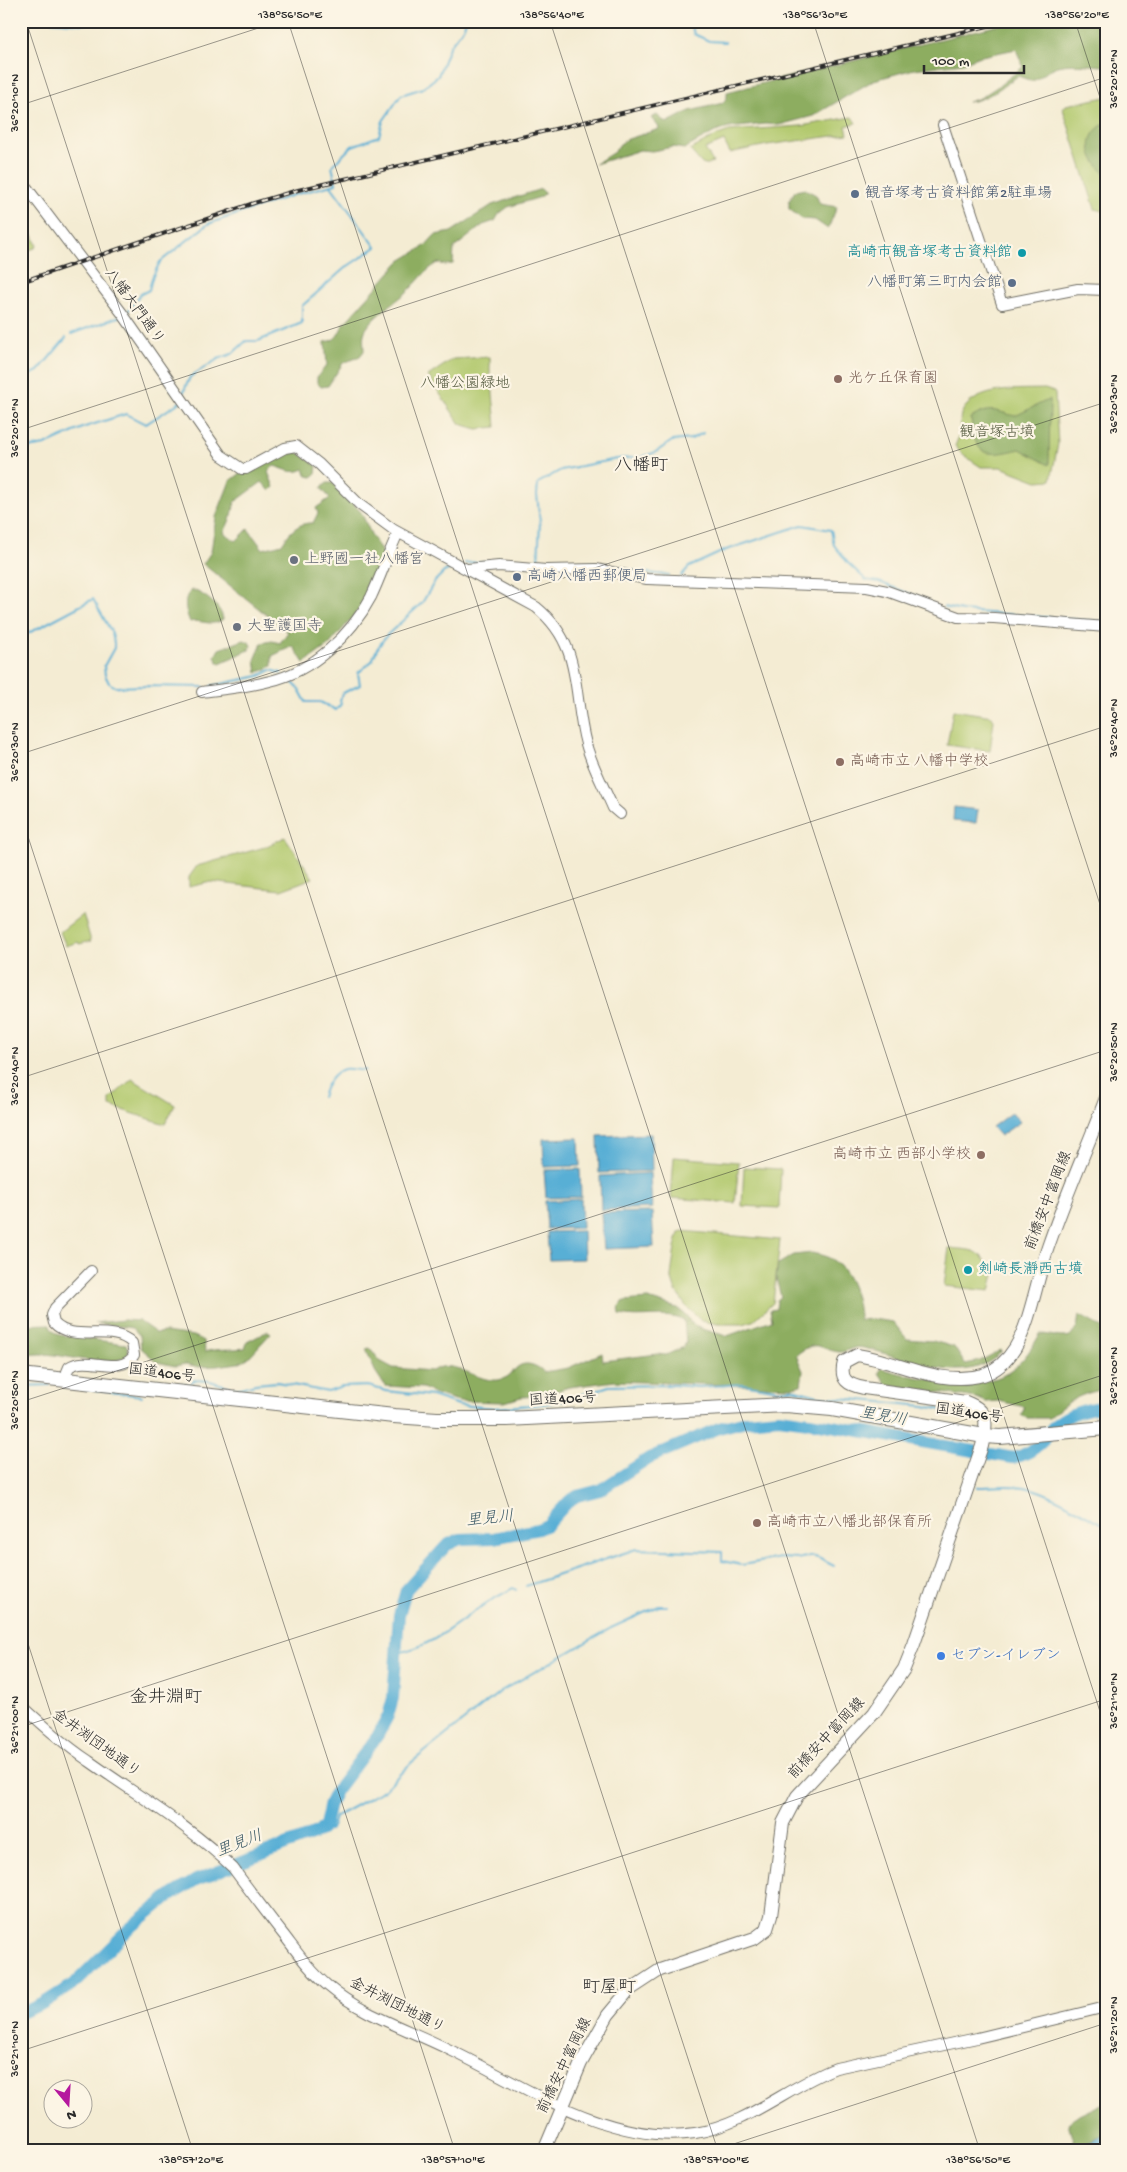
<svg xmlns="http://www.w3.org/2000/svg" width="1127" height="2172" font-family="'Gochi Hand','Klee One',sans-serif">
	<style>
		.green { fill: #b2c96e; stroke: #6e7a4c }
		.forest { fill: #8dad61; stroke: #5c6c46 }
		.water { fill: #58afd5; stroke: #426d80 }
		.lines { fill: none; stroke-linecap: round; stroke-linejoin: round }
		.stream { stroke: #58afd5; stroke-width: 2 }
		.river { stroke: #58afd5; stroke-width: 12 }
		.tertiary-casing { stroke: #716f66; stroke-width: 12 }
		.primary-casing { stroke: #716f66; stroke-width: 14 }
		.trunk-casing { stroke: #716f66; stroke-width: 16 }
		.tertiary { stroke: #fff; stroke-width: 10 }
		.primary { stroke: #fff; stroke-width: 12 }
		.trunk { stroke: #fff; stroke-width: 14 }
		.rail-casing { stroke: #2b2b2b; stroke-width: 4 }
		.rail { stroke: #fcf5e5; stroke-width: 2; stroke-dasharray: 5.5; stroke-linecap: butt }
		.ticks { fill: none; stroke: #2b2b2b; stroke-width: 1; stroke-opacity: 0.45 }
		.service-dot { fill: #5c6f8a; stroke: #fcf5e5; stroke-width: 2 }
		.culture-dot { fill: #0f9aa8; stroke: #fcf5e5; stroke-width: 2 }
		.education-dot { fill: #8d6e63; stroke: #fcf5e5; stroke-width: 2 }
		.worship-dot { fill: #6b7280; stroke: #fcf5e5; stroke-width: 2 }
		.shop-dot { fill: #3f7fe0; stroke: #fcf5e5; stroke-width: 2 }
		.labels { text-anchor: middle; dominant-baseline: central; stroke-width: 4.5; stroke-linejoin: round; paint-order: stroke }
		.service-label { font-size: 15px; fill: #4e5e75; stroke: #fcf5e5; text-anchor: start }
		.culture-label { font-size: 15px; fill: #0d838f; stroke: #fcf5e5; text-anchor: end }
		.street-label { font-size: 15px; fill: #2b2b2b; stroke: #fcf5e5 }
		.education-label { font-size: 15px; fill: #785e54; stroke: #fcf5e5; text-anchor: start }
		.park-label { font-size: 15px; fill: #545a3f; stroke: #fcf5e5 }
		.worship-label { font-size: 15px; fill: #5b616d; stroke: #fcf5e5; text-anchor: start }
		.shop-label { font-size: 15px; fill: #366cbe; stroke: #fcf5e5; text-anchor: start }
		.water-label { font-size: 16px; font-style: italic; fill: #3b5966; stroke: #fcf5e5 }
		.quarter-label { font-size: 18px; fill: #2b2b2b; stroke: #fcf5e5 }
		.neatline { fill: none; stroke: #2b2b2b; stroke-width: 2 }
		.ticks-label { font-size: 12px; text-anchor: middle; fill: #2b2b2b }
	</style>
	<rect width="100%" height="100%" fill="#fcf5e5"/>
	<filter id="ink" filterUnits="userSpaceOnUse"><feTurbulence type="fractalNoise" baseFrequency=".02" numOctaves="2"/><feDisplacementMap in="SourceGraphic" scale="10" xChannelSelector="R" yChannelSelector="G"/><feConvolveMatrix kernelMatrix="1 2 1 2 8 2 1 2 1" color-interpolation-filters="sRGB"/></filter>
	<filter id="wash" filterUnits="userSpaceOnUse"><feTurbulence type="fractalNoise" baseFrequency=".0096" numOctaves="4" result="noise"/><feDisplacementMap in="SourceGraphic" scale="20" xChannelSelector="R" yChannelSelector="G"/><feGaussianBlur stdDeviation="1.12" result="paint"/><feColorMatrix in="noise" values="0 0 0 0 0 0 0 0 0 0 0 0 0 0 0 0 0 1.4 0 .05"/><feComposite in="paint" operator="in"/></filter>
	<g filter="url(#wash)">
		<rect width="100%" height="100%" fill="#f4ecd3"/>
		<path class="green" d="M1106 97V210L1102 211 1095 209 1063 109 1066 105Z
			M852 117 856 123 846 126 848 134 767 145 730 153 724 141 705 149 713 162 705 165 702 164 690 150 718 135 729 131 801 126Z
			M21 213 25 214 37 246 35 248 21 253Z
			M490 357V377L492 383 496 427 477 429 460 424 428 376 453 359Z
			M1045 389 1054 392 1055 394 1058 444 1051 480 1037 481 1001 467H981L963 455 955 446C957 441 959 437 960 431 961 425 959 417 962 412 976 386 1021 390 1045 389Z
			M953 710 992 716 994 720 990 751 947 745Z
			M285 837 313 878 281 890 211 882 189 887V877L197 866 265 847Z
			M83 914 91 941 79 944 78 942 66 946 60 932Z
			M132 1079 175 1105 165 1124 110 1106V1099Z
			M674 1157 739 1162 735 1203 671 1198Z
			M744 1167 781 1169 779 1208 742 1206Z
			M682 1231 780 1240 773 1303 753 1321 743 1324H718L701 1321 685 1305 675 1289 671 1276 675 1247 679 1233Z
			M949 1248C979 1251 977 1248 994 1274L990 1291 944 1286Z"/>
		<path class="forest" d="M1015 21H1106V66C1093 66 1064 61 1053 68 1045 72 1041 78 1032 81L1018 76C1002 86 988 100 968 102L980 98 1000 85 1023 67 1016 49 977 57 963 63 914 69 874 80 813 116 779 125 765 124 729 128 715 132 684 149 673 147 652 151 640 150 595 164 614 152 620 144 628 139 659 129 658 126 651 118 657 115 666 123 690 111 723 103 727 97V92Z
			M1106 123V174C1088 159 1082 135 1106 123Z
			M541 189 545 193 541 197 508 207 499 214 495 221 483 225 454 248 453 264 445 265 438 263C425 270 418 282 407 292 394 304 376 313 366 329 362 336 364 343 364 351L359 357 343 363 328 386 321 387 317 383V377L327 365 325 342C336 341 339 334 343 325L400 261 425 246 435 235 451 232 492 205Z
			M805 189 816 195 820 204 837 207 828 229 815 220 802 219 789 209V201L795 191Z
			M1050 399 1049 465 1020 449C984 458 975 456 971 418 991 406 995 411 1015 416Z
			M292 450 296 451 317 466 316 474 312 477 307 476 304 469C292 475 286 469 274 466L268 472 274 487 270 491 262 482 235 502 232 515 224 533 236 541 248 529 263 549 282 544C289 532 299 522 313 523L318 513 316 508 330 498 321 488 327 483H333L361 512 371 534 384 556 368 596 353 617 329 645 304 663 293 646 272 656V666L257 673 255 660 262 643 272 641 280 643 288 632 203 564 211 552 216 517 230 481 241 473Z
			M193 590C204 594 221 606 223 619 213 628 202 619 190 622 186 613 181 596 193 590Z
			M244 640 249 642 251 646 249 650 220 663 217 661 215 656 219 649Z
			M812 1253C820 1255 828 1256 834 1261 851 1273 859 1301 859 1320L872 1319 893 1322 907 1339 933 1341 954 1347 965 1364 980 1361 1001 1350 1002 1351C966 1391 907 1357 864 1348 853 1345 846 1353 839 1352 818 1349 818 1338 796 1355L803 1371 801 1385 793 1387 615 1381 569 1387 539 1396 521 1397 505 1402 459 1401 435 1394 423 1388 385 1386 375 1371 366 1349 370 1348 380 1361 393 1368 432 1371C455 1354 483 1391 507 1377 512 1374 514 1369 519 1366 527 1361 538 1366 544 1372L568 1368 602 1353 603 1361 657 1354 666 1355 684 1347 686 1342 684 1320C664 1312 641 1320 620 1315L619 1306 624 1301 648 1299 677 1308 686 1315 691 1323 702 1329 727 1336 772 1320 770 1310 776 1309 777 1300 781 1297 776 1278 778 1264 794 1255Z
			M1079 1315 1106 1330V1389C1079 1394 1069 1400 1049 1418H1027L1021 1415 1025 1407 999 1401 986 1402 977 1398 887 1385 879 1373 881 1368C910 1378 973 1389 1002 1376 1019 1368 1031 1350 1040 1334 1051 1334 1059 1339 1070 1336L1077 1328Z
			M124 1320 139 1321 156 1333 165 1332 194 1336 204 1341 205 1352C217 1348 232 1350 245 1348L247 1342 268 1331 271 1333 248 1358 238 1363 217 1366 199 1367 186 1364 175 1366 157 1362 141 1348 140 1336 133 1328 94 1323Z
			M49 1324 52 1330 59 1335 126 1344 129 1351 127 1357C104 1368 65 1354 41 1354 34 1354 28 1355 21 1356V1325Z
			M1106 2102V2134L1075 2147 1068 2123 1079 2115Z"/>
		<path class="water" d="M954 807 978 810 976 823 953 821Z
			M1012 1112 1020 1122 1000 1136 992 1127Z
			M651 1134 652 1171 599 1173 598 1136Z
			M579 1138 580 1166 544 1167 543 1139Z
			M580 1169 581 1197 546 1198 544 1170Z
			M650 1173 652 1208 601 1210 600 1176Z
			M581 1199 582 1228 547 1229 545 1201Z
			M652 1212 654 1247 604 1249 601 1213Z
			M583 1231 584 1259 549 1260 547 1232Z
			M1106 2134V2151H1067Z"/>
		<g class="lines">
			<path class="stream" d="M51 21 84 24 94 21
				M159 21H160
				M690 21 694 34 709 41 725 42
				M21 22 25 21
				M127 312 141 294 149 290 152 278 160 262 208 224 293 195 336 184 332 166 352 146 379 136 383 121 401 95 423 88 438 76 449 47 463 28 466 21
				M71 334 121 316
				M21 379 38 371 66 338
				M183 393 190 377 218 359 232 354 246 341H258L302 323V306L345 268 376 247 331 186
				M21 454 27 448 45 445 85 427 126 414 146 424 180 402
				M538 562 540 522 537 495 538 483 561 470 617 459 642 457 656 452 672 441 691 439 703 433
				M465 563 509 560 544 564 592 563 647 573 669 575
				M681 576 689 567 726 550 802 525 831 530 834 545 848 563 866 580 879 582 921 598
				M944 607 962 611 1106 622
				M21 637 93 599 112 633 114 643V648L104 666 105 675 109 683 116 687 144 686 204 687
				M289 679 299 689 306 702H320L336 710 341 704 340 700 343 693 360 685 358 673 372 661 377 649 386 636 422 603 435 581 444 572 454 567
				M211 686 259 676 271 670 281 673
				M322 1097C325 1086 332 1073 344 1069 351 1068 358 1071 365 1070
				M158 1383 190 1384 194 1380 210 1381 237 1389 255 1384 277 1382 328 1392 342 1387 368 1386 386 1391 432 1396 459 1405 495 1408 542 1404 566 1400 609 1386 672 1385 699 1387 743 1384 779 1390 792 1389 818 1396 924 1406 970 1416
				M21 1386 50 1385
				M86 1389 142 1396
				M978 1487C994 1487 1013 1484 1029 1488 1056 1495 1081 1513 1106 1526
				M526 1586 636 1549 722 1552V1561L742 1565 781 1558 798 1559 810 1556 818 1558 834 1566
				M396 1653C432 1647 454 1625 482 1606 492 1599 503 1594 513 1588L516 1590
				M319 1832 328 1831 332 1827 335 1817 384 1790 412 1762 501 1691 611 1628 659 1606H667"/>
			<path class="river" d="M21 2013 42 2004 75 1983 128 1930 167 1898 196 1880 319 1832 325 1825 330 1803 336 1791 378 1735 388 1716 393 1698 399 1615 406 1590 447 1545 460 1539 494 1538 538 1529 547 1525 569 1501 577 1496 600 1490 649 1458 719 1428 746 1421 779 1418 809 1422 1013 1458C1025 1455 1035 1450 1043 1441 1047 1436 1050 1429 1055 1425 1069 1412 1088 1409 1106 1406"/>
		</g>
	</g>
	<g filter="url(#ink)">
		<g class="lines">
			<g class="tertiary-casing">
				<path id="tertiary" d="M943 125 1002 304 1078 289 1106 290
					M21 180 122 313 221 455 242 469H246L285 448 296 446 319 464 360 505 394 530 536 607C584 646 572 693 586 744 592 766 604 787 613 808L620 814
					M468 569 499 566 546 570 596 569 647 579 867 587 887 591 958 617 994 618 1106 627
					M202 692C225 689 248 687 270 681 313 671 351 635 371 597 381 576 388 554 398 533
					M64 1379 69 1367C88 1354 121 1377 134 1355L132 1343C112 1323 73 1344 54 1323L52 1315 55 1308 91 1271
					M21 1705C43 1725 65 1745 89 1761 138 1796 189 1825 233 1868 249 1890 266 1912 283 1934 297 1952 310 1971 328 1986 362 2015 408 2029 448 2049 522 2084 609 2146 695 2133 747 2125 788 2086 836 2068L977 2038 1106 2007"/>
			</g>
			<g class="primary-casing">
				<path id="primary" d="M544 2151 581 2063 608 2015 628 1991 660 1970 755 1938 767 1929 771 1916 783 1823 797 1796 874 1713 904 1669 914 1644 982 1446C987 1423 990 1411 966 1402L864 1388C848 1385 839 1380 844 1362L857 1355C898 1361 940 1387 983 1375 997 1370 1007 1361 1015 1348 1031 1321 1037 1278 1048 1247 1065 1197 1087 1148 1106 1098"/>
			</g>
			<g class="trunk-casing">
				<path id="trunk" d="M21 1375 394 1416 437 1419H507L786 1405 832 1409 984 1436 1000 1437 1106 1428"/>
			</g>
			<use href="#tertiary" class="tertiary"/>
			<use href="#primary" class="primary"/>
			<use href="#trunk" class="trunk"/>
			<g class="rail-casing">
				<path id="rail" d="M21 282 254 203 298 190 1009 21"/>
			</g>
			<use href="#rail" class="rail"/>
		</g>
	</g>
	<path class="ticks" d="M26 21 718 2151M288 21 980 2151M550 21 1106 1730M813 21 1106 923M1075 21 1106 116M21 105 280 21M21 430 1106 77M21 754 1106 402M21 815 455 2151M21 1078 1106 726M21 1402 1106 1050M21 1622 193 2151M21 1727 1106 1374M21 2051 1106 1699M712 2151 1106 2023"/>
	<g class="service-dot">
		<circle cx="855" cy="194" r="5"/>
		<circle cx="1012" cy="283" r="5"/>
		<circle cx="517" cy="577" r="5"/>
	</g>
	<g class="culture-dot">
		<circle cx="1022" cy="253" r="5"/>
		<circle cx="968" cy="1270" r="5"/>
	</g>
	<g class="education-dot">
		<circle cx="838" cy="379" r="5"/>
		<circle cx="840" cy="762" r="5"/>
		<circle cx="981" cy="1155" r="5"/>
		<circle cx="757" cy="1523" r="5"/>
	</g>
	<g class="worship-dot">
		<circle cx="294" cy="560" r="5"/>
		<circle cx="237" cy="627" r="5"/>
	</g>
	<circle class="shop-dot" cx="941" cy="1656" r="5"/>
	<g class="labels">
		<g class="service-label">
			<text x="865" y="194">観音塚考古資料館第2駐車場</text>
			<text x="1002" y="283" text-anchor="end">八幡町第三町内会館</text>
			<text x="527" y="577">高崎八幡西郵便局</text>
		</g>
		<g class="culture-label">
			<text x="1012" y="253">高崎市観音塚考古資料館</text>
			<text x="978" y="1270" text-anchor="start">剣崎長瀞西古墳</text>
		</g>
		<g class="street-label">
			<text transform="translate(134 307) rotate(54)">八幡大門通り</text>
			<text transform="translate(1049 1201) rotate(-69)">前橋安中富岡線</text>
			<text transform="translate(162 1374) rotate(7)">国道406号</text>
			<text transform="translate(563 1400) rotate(-3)">国道406号</text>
			<text transform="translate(969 1414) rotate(8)">国道406号</text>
			<text transform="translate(827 1739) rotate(-47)">前橋安中富岡線</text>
			<text transform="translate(96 1744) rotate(36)">金井渕団地通り</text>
			<text transform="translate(397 2006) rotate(27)">金井渕団地通り</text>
			<text transform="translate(565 2066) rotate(-64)">前橋安中富岡線</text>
		</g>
		<g class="education-label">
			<text x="848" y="379">光ケ丘保育園</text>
			<text x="850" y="762">高崎市立 八幡中学校</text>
			<text x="971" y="1155" text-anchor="end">高崎市立 西部小学校</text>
			<text x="767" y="1523">高崎市立八幡北部保育所</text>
		</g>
		<g class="park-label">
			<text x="465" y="384">八幡公園緑地</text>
			<text x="997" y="433">観音塚古墳</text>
		</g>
		<g class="worship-label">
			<text x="304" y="560">上野國一社八幡宮</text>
			<text x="247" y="627">大聖護国寺</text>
		</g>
		<g class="shop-label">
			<text x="951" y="1656">セブン-イレブン</text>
		</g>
		<g class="water-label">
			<text transform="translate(883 1418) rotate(10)">里見川</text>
			<text transform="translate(490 1520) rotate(-6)">里見川</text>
			<text transform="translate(240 1845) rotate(-21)">里見川</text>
		</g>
		<g class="quarter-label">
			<text x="641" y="466">八幡町</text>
			<text x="166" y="1698">金井淵町</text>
			<text x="609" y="1988">町屋町</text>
		</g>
	</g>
	<rect width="1127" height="2172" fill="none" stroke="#fcf5e5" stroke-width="55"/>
	<g transform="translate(68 2104) rotate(162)"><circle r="24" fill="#fcf5e5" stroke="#a8a49b"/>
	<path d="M0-4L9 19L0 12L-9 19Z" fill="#b5179e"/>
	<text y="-8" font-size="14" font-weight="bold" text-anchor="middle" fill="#2b2b2b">N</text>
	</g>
	<path d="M924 65v8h100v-8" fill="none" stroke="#2b2b2b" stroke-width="2.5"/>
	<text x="932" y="65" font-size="15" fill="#2b2b2b" stroke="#fcf5e5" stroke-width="4" paint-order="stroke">100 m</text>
	<rect x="28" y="28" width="1072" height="2116" class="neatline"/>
	<g class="ticks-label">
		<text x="290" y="18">138°56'50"E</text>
		<text x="552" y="18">138°56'40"E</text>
		<text x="815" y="18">138°56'30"E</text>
		<text x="1077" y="18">138°56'20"E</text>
		<text transform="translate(1113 79) rotate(-90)" y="4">36°20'20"N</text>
		<text transform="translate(14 103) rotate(-90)" y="4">36°20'10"N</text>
		<text transform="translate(1113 404) rotate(-90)" y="4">36°20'30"N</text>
		<text transform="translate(14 428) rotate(-90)" y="4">36°20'20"N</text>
		<text transform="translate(1113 728) rotate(-90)" y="4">36°20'40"N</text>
		<text transform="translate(14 752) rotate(-90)" y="4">36°20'30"N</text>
		<text transform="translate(1113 1052) rotate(-90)" y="4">36°20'50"N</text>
		<text transform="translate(14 1076) rotate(-90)" y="4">36°20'40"N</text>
		<text transform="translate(1113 1376) rotate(-90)" y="4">36°21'00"N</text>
		<text transform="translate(14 1400) rotate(-90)" y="4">36°20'50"N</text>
		<text transform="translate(1113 1701) rotate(-90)" y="4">36°21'10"N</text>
		<text transform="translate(14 1725) rotate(-90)" y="4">36°21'00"N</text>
		<text transform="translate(1113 2025) rotate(-90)" y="4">36°21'20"N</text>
		<text transform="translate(14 2049) rotate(-90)" y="4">36°21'10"N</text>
		<text x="191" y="2163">138°57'20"E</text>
		<text x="453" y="2163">138°57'10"E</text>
		<text x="716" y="2163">138°57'00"E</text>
		<text x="978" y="2163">138°56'50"E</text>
	</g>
</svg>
